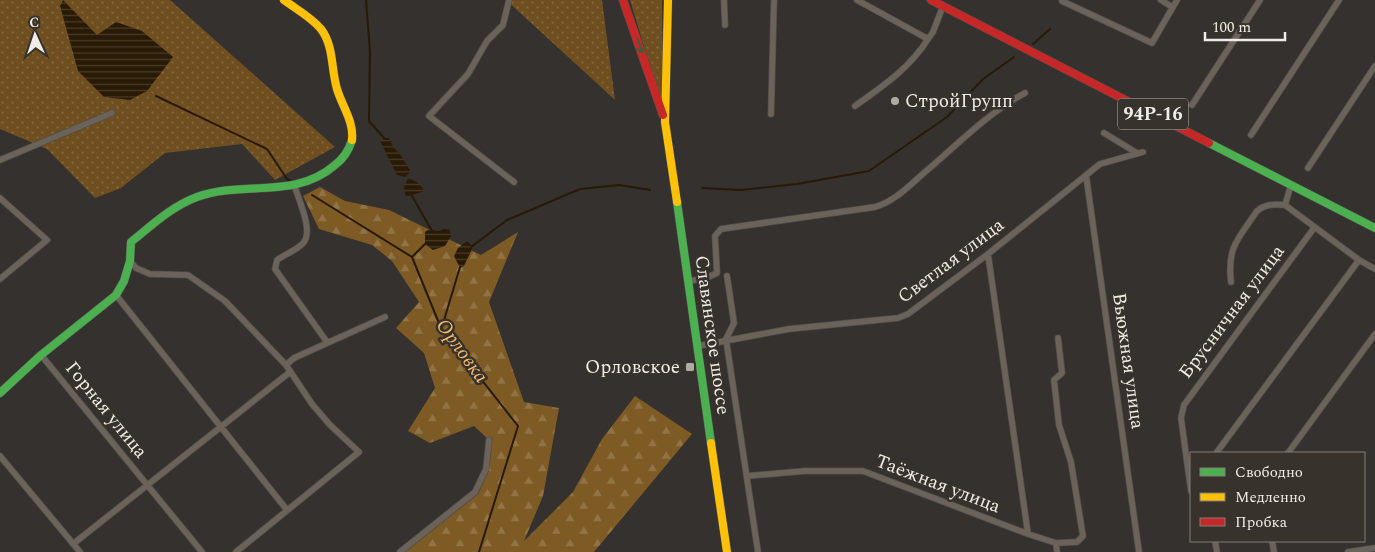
<svg xmlns="http://www.w3.org/2000/svg" width="1375" height="552" font-family="Spectral,serif">
	<style>
		.grass { fill: url(#grass-dots) }
		.forest { fill: url(#forest-firs) }
		.water { fill: url(#water-rules) }
		.lines { fill: none; stroke-linecap: round; stroke-linejoin: round }
		.stream { stroke: #291a05; stroke-width: 2 }
		.street-casing { stroke: #514f4c; stroke-width: 7 }
		.fast-casing { stroke: #514f4c; stroke-width: 9 }
		.slow-casing { stroke: #514f4c; stroke-width: 9 }
		.jam-casing { stroke: #514f4c; stroke-width: 9 }
		.street { stroke: #6b635a; stroke-width: 5.5 }
		.fast { stroke: #4caf50; stroke-width: 8 }
		.slow { stroke: #ffc107; stroke-width: 8 }
		.jam { stroke: #c62828; stroke-width: 8 }
		.oneway { stroke: #3e5e38 }
		.poi-dot { fill: #aeaba6; stroke: #37322b; stroke-width: 2 }
		.labels { text-anchor: middle; dominant-baseline: central; stroke-width: 5; stroke-linejoin: round; paint-order: stroke }
		.shield { fill: #37322b; stroke: #b8b4af; stroke-width: 1 }
		.shield-label { font-size: 18px; font-weight: bold; fill: #f0ece7 }
		.poi-label { font-size: 19px; fill: #f0ece7; stroke: #37322b; text-anchor: start }
		.street-label { font-size: 19px; fill: #f0ece7; stroke: #37322b }
		.water-label { font-size: 20px; font-style: italic; fill: #f5bc6d; stroke: #37322b }
	</style>
	<defs>
		<pattern id="grass-dots" width="8" height="8" patternUnits="userSpaceOnUse" patternTransform="scale(1.25)"><rect width="8" height="8" fill="#6f4f1f"/><path d="M2 2h.1M6 6h.1" fill="none" stroke="#846840" stroke-width="1.8" stroke-linecap="round"/></pattern>
		<pattern id="forest-firs" width="22" height="20" patternUnits="userSpaceOnUse" patternTransform="scale(1.25)"><rect width="22" height="20" fill="#7e5b25"/><path d="M5 1l3.5 6h-7zM16 11l3.5 6h-7z" fill="#917345"/></pattern>
		<pattern id="water-rules" width="6" height="5" patternUnits="userSpaceOnUse" patternTransform="scale(1.25)"><rect width="6" height="5" fill="#291a05"/><path d="M0 2.5h6" fill="none" stroke="#483b29"/></pattern>
	</defs>
	<rect width="100%" height="100%" fill="#34312e"/>
	<path class="grass" d="M0 0H170L335 147 275 180 242 144 165 153 121 188 95 198 47 149 0 129Z
		M506 0H602L615 100Z
		M630 0H662L663 109Z"/>
	<path class="forest" d="M320 187 345 201 389 210 481 255 518 232 489 302 524 402 559 408 543 496 524 541 573 492 602 439 635 396 692 434 594 552H405L478 494 489 470V440L474 426 430 443 408 431 435 388 424 353 396 328 419 302 392 261 372 245 319 229 303 196Z"/>
	<path class="water" d="M63 0 97 35 116 22 142 31 173 57 147 91 130 100 104 97 78 71 60 6Z
		M385 138H389L393 147 400 154 411 172 405 177 397 175 380 141Z
		M408 178 417 182 425 191 406 197 404 187Z
		M445 228H449L451 236 445 246 433 250 425 244V232L428 230 440 231Z
		M467 241 473 247 464 266 460 268 454 256 458 248Z"/>
	<g class="lines">
		<path class="stream" d="M366 0 370 52 369 121 385 139
			M1033 44 1050 29
			M156 96 267 149 287 179 295 183
			M702 188 741 190 797 184 869 171 947 117 983 79 1014 57
			M312 195 412 257 441 328 518 426 479 552
			M412 196 432 231
			M471 247 507 220 580 189 619 185 650 190
			M413 256 425 244
			M442 327 460 267"/>
		<g class="street-casing">
			<path id="street" d="M509 0 503 25 487 41 468 74 429 116 514 182
				M724 0 725 25
				M1161 0 1172 7
				M1062 1 1152 43 1177 0
				M928 39 933 32 943 6
				M1192 105 1260 0
				M855 106C883 86 909 69 928 39L857 0
				M771 114 774 0
				M1104 133 1137 153
				M1251 135 1339 0
				M0 160 112 113
				M1308 168 1375 66
				M1086 175 1139 552
				M295 187C299 201 313 230 304 242 298 250 285 254 277 260L275 269 327 342
				M0 198 47 240 0 279
				M1285 205 1291 185
				M988 254 1028 534
				M130 261 136 268 150 274 188 275 225 301 286 365 312 404 330 425 359 452 236 552
				M727 276 734 323 726 339 758 552
				M688 281 704 279 717 273 715 236 721 229 875 207C895 201 909 186 925 172 957 145 989 112 1025 93
				M1231 282C1227 247 1238 239 1257 211 1265 204 1274 204 1285 205L1359 260 1375 269
				M116 295 287 510
				M698 346 789 329 898 318 908 314 988 254 1100 164 1143 152
				M41 355 202 552
				M286 365 294 358 385 317
				M1217 452 1359 260
				M1288 453 1375 334
				M0 456 80 552
				M747 476 805 471H863L1028 534 1056 543 1077 542 1083 536 1071 462 1059 425 1054 380 1062 373 1058 338
				M1191 491 1181 418 1184 405 1314 228
				M1215 541 1217 552
				M1272 541 1274 552
				M1056 543 1057 552
				M73 544 290 372
				M400 552 475 492 486 469 489 440
				M1348 552 1375 548"/>
		</g>
		<g class="fast-casing">
			<path id="fast" d="M1209 143 1375 228
				M677 202 711 443
				M0 393 41 355 116 295 124 281 130 261 131 242C151 226 172 206 197 197 243 180 295 200 335 165 343 159 349 150 352 140"/>
		</g>
		<g class="slow-casing">
			<path id="slow" d="M284 0C296 9 311 17 321 29 334 46 331 69 337 89 342 106 354 121 352 140
				M668 0 665 122 677 202
				M711 443 727 552"/>
		</g>
		<g class="jam-casing">
			<path id="jam" d="M623 0 663 115
				M931 0 1209 143"/>
		</g>
		<use href="#street" class="street"/>
		<use href="#fast" class="fast"/>
		<use href="#slow" class="slow"/>
		<use href="#jam" class="jam"/>
	</g>
	<defs><path id="oneway-shaft" d="M-6 0H5M1.5-3L5.5 0L1.5 3" fill="none" stroke-width="1.6" stroke-linecap="round" stroke-linejoin="round" transform="scale(1.25)"/></defs>
	<use class="oneway" href="#oneway-shaft" transform="translate(640 46) rotate(71)"/>
	<g class="poi-dot">
		<circle cx="895" cy="101" r="5"/>
		<rect x="685" y="362" width="10" height="10" rx="2.5"/>
	</g>
	<g class="labels">
		<rect class="shield" x="1118" y="98.5" width="70" height="31" rx="4"/>
		<g class="shield-label">
			<text x="1153" y="114">94Р-16</text>
		</g>
		<g class="poi-label">
			<text x="905" y="101">СтройГрупп</text>
			<text x="680" y="367" text-anchor="end">Орловское</text>
		</g>
		<g class="street-label">
			<text transform="translate(951 261) rotate(-37)">Светлая улица</text>
			<text transform="translate(1232 312) rotate(-53)">Брусничная улица</text>
			<text transform="translate(712 335) rotate(82)">Славянское шоссе</text>
			<text transform="translate(1128 361) rotate(82)">Вьюжная улица</text>
			<text transform="translate(106 410) rotate(51)">Горная улица</text>
			<text transform="translate(938 484) rotate(21)">Таёжная улица</text>
		</g>
		<g class="water-label">
			<text transform="translate(462 351) rotate(54)">Орловка</text>
		</g>
	</g>
	<rect x="1190" y="452" width="175" height="90" fill="#37322b" stroke="#817c76"/>
	<rect x="1200" y="468" width="25" height="8" fill="#4caf50" stroke="#817c76"/>
	<text x="1235" y="477" font-size="15" fill="#f0ece7">Свободно</text>
	<rect x="1200" y="493" width="25" height="8" fill="#ffc107" stroke="#817c76"/>
	<text x="1235" y="502" font-size="15" fill="#f0ece7">Медленно</text>
	<rect x="1200" y="518" width="25" height="8" fill="#c62828" stroke="#817c76"/>
	<text x="1235" y="527" font-size="15" fill="#f0ece7">Пробка</text>
	<g transform="translate(35 35) rotate(357)" stroke="#37322b" stroke-width="4" paint-order="stroke">
	<path d="M0-4L9 19L0 12L-9 19Z" fill="#f0ece7"/>
	<text y="-8" font-size="14" font-weight="bold" text-anchor="middle" fill="#f0ece7">С</text>
	</g>
	<path d="M1205 32v8h80v-8" fill="none" stroke="#f0ece7" stroke-width="2.5"/>
	<text x="1212" y="32" font-size="15" fill="#f0ece7" stroke="#37322b" stroke-width="4" paint-order="stroke">100 m</text>
</svg>
